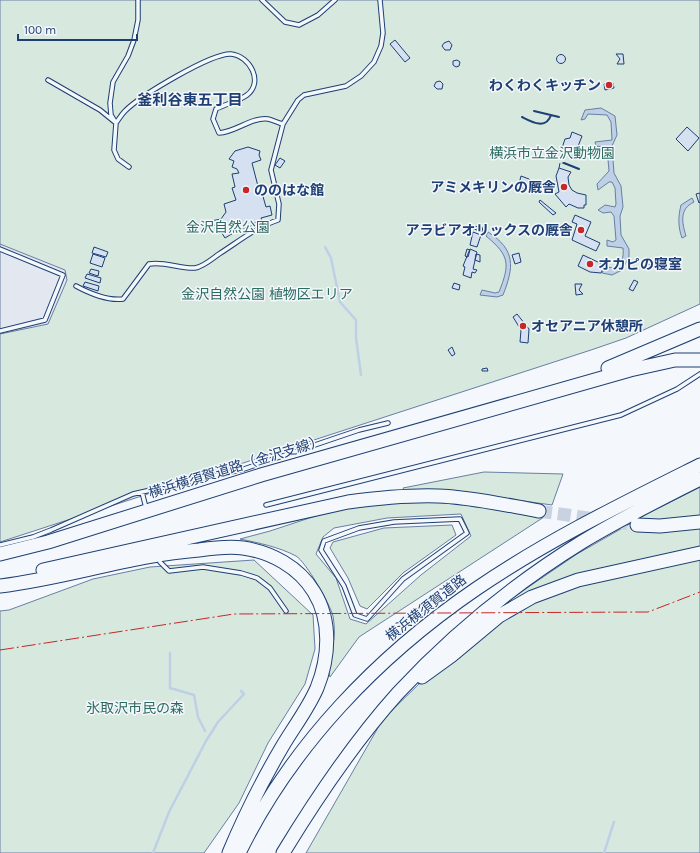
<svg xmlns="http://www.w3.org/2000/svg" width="700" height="853" font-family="Karla,'Noto Sans JP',sans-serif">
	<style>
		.green { fill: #d7e8df; stroke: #687fa3; fill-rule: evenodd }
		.parking { fill: #e3e8f0; stroke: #687fa3 }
		.water { fill: #bed0e5; stroke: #687fa3 }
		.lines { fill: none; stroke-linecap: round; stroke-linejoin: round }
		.stream { stroke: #bed0e5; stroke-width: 2.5 }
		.building { fill: #d5e0f0; stroke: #1d3f73 }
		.highway-tunnel { stroke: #c9d2e0; stroke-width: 13; stroke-dasharray: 13 6; stroke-linecap: butt }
		.lane-casing { stroke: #1d3f73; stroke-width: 5.5 }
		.highway-casing { stroke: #1d3f73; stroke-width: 15 }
		.lane { stroke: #f4f7fb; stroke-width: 3.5 }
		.highway { stroke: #f4f7fb; stroke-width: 13 }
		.fence { stroke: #1d3f73; stroke-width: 1; stroke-dasharray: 5 2; stroke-linecap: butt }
		.wall { stroke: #1d3f73; stroke-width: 2 }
		.power { stroke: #c62828; stroke-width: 1; stroke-dasharray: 14 3 2 3; stroke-linecap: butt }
		.poi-dot { fill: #c62828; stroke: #f4f7fb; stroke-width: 1.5 }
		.labels { text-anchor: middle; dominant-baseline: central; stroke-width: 3; stroke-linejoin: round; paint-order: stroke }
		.poi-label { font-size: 14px; font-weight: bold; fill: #1d3f73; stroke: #f4f7fb; text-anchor: end }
		.park-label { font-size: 14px; fill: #2c6c60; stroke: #f4f7fb }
		.street-label { font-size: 14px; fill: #1d3f73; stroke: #f4f7fb }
		.neighbourhood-label { font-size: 15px; font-weight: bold; fill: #1d3f73; stroke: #f4f7fb }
	</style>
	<rect width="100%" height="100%" fill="#f4f7fb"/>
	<path class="green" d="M0 0H700V304L626 338 591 350 0 542Z
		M484 472 563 474 552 505 488 496 405 491 403 488Z
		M700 487V853H306L383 719 496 609 577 554 647 514Z
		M452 501 544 517 359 637 330 677C325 664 333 651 334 638 335 632 334 622 333 616 330 604 306 562 296 556 279 547 259 543 240 539L270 531 355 503ZM461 514 471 536 421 575 366 624 350 619 336 578 316 554 323 537 334 528 387 518Z
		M452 525 456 535 403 573 367 609 360 606 348 578 330 548 333 542 384 528Z
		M254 560 313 615 315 649 305 684 268 743 239 803 204 853H0V611L9 610 93 579 150 567Z"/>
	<path class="parking" d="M0 244 65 270 67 280 48 324 0 334Z"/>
	<path class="water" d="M601 108 615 116 617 135 612 146 614 173 621 186 623 207 620 216 621 235 629 249V257L622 270 612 275 602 273 605 267 615 268C622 262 624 258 623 248L607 246V240L613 242 616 240 614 216 611 212 603 213 598 210 605 205 615 207 616 204 615 188 612 182H609L598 190 597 184 609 171 607 148 596 146 595 142 612 140 611 122 607 115 588 114 585 119 581 120 585 110Z
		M692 198 694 202C679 209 682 223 686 236L682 238C678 227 678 217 681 205Z
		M488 232C516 250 514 267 503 295L497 297 480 295 482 290 495 293 499 292C510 264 510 256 486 236Z"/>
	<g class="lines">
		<path class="stream" d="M325 247 331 258 340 302 356 320V338L361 375
			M170 653V688L194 695 198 717 205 731
			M153 853 169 812 206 741 218 722 244 694 241 691
			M604 853 614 822"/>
	</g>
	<path class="building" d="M395 40 410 58 405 62 390 44Z
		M449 41 452 45 450 50H445L442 46 444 43Z
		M616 54H623L624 64H617L620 59Z
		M556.5 59a4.5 4.5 0 1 1 9 0a4.5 4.5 0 1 1-9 0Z
		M457 60 460 62 459 66 456 67 453 65V61Z
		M440 81 443 84 442 89H437L434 86 436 82Z
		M613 83 614 88 605 90 604 84Z
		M687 127 699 138 688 151 676 139Z
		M572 132 582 136 574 157 561 151 565 139 570 138Z
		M248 147 260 151 259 155 261 160 252 163 260 194 262 193 266 207 270 206 272 215 261 218 262 221 254 223 255 225 240 229 225 238 220 230 227 226 223 224 221 219 226 212 224 204 236 200 232 188 235 187 232 174 239 173 237 169 232 167 234 161 229 159 235 151Z
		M280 158 285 161 280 168 275 165Z
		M559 168 571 172 568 177 569 185 572 190 577 193 586 195V205H584V208H578L569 204 566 207 555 194 559 192 556 176Z
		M521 176 529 179 536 186 533 194 528 193 529 190 522 188 523 185 519 184Z
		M700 193V202L699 203 696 194Z
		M540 200 556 213 553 215 539 202Z
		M575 215 591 222 585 236 600 243 596 251 572 240 577 224 572 222Z
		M221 219 222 223 212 226 211 221Z
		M471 226 482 227 483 232 471 228Z
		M473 232 481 235 477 247 470 245Z
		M94 247 108 252 106 257 92 253Z
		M467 249 470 250 468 257 465 256Z
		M470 249 477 252 473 269 477 270 475 273 472 272 471 278 463 275 465 267 463 266Z
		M519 253 521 262 515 264 512 255Z
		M93 254 105 258 102 267 90 263Z
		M476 254 480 255V262L475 260Z
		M583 255 602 264 604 267 601 273 590 272 578 266Z
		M650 258 652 264 646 265 645 259Z
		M91 269 99 271 98 276 89 273Z
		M87 274 101 278 100 283 85 278Z
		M634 280 638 282 633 291 629 289Z
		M85 282 99 286 98 291 83 286Z
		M454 283 460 285 459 290 452 288Z
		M575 284H582L579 290 583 294 576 295Z
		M517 314 529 329 528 343 520 342 521 330 513 317Z
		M452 347 455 354 452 356 448 350Z
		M487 368 488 371H482V369Z"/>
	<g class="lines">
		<path class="highway-tunnel" d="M539 511 637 525"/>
		<g class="lane-casing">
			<path id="lane" d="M262 0 285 22 299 25 318 15 335 0
				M48 80 100 110 116 123C119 119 121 115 125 111 140 96 211 53 231 54 250 56 264 82 247 95 239 101 226 104 216 109L213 119 219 133C236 132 251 117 268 119 273 120 278 123 283 124
				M129 167 118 159 114 150 116 123 111 115 110 103 113 82 128 56 134 40 138 20V0
				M0 249 63 275 45 320 0 331
				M76 286C89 293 107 301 123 299L149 264C164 261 180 269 195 268 203 267 212 259 219 254 238 242 256 227 278 220L279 204 271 170 283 124 298 100 304 95 346 86 361 76 374 62 381 46 383 33 380 0
				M142 492 145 504
				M266 505 621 415 677 389 700 374
				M460 519 467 533 403 579 367 619 355 615 344 586 321 550 324 541 359 528 394 522Z
				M0 545 33 537 51 530 133 494 244 469 359 430 388 423
				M160 562 169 571 203 567 241 573 257 578 270 588 286 611"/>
		</g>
		<g class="highway-casing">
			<path id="highway" d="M608 368 700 329
				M637 525 660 526 700 522
				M0 554 48 542 261 475 630 370 675 360H700
				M43 570 348 502C378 498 407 495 438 496 471 497 505 505 539 511
				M0 586C67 578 132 555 199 550 213 548 228 546 243 548 271 552 299 567 314 592 332 621 329 658 317 688 308 709 293 728 282 747 262 781 244 817 229 853
				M422 677 451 656 499 616 532 597 578 580 700 553
				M239 853C291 746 378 656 476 589 546 541 624 503 700 465
				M283 853C317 797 354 742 398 693 452 635 514 584 582 542 620 519 660 499 700 479"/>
		</g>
		<use href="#lane" class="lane"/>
		<use href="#highway" class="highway"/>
		<path class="fence" d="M559 168 560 163H564"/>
		<path class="wall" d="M534 111 559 117
			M522 117C532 122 546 130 551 115
			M564 163 579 169"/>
		<path class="power" d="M0 650 234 614 648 612 700 592"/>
	</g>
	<g class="poi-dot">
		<circle cx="609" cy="85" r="4"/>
		<circle cx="564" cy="187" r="4"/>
		<circle cx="246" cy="190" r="4"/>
		<circle cx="581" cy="230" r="4"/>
		<circle cx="590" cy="264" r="4"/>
		<circle cx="523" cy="326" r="4"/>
	</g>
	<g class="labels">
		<g class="poi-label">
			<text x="601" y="85">わくわくキッチン</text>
			<text x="556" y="187">アミメキリンの厩舎</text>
			<text x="254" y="190" text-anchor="start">ののはな館</text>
			<text x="573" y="230">アラビアオリックスの厩舎</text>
			<text x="598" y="264" text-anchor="start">オカピの寝室</text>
			<text x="531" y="326" text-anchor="start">オセアニア休憩所</text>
		</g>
		<g class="park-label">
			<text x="552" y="153">横浜市立金沢動物園</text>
			<text x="228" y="227">金沢自然公園</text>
			<text x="267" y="294">金沢自然公園 植物区エリア</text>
			<text x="135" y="708">氷取沢市民の森</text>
		</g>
		<g class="street-label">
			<text transform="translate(236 467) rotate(-17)">横浜横須賀道路（金沢支線）</text>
			<text transform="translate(426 608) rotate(-38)">横浜横須賀道路</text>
		</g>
		<g class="neighbourhood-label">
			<text x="190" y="100">釜利谷東五丁目</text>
		</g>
	</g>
	<path d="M18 34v6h119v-6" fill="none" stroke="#1d3f73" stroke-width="2"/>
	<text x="24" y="34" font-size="12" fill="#1d3f73" stroke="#f4f7fb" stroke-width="3" paint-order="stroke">100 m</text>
</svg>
